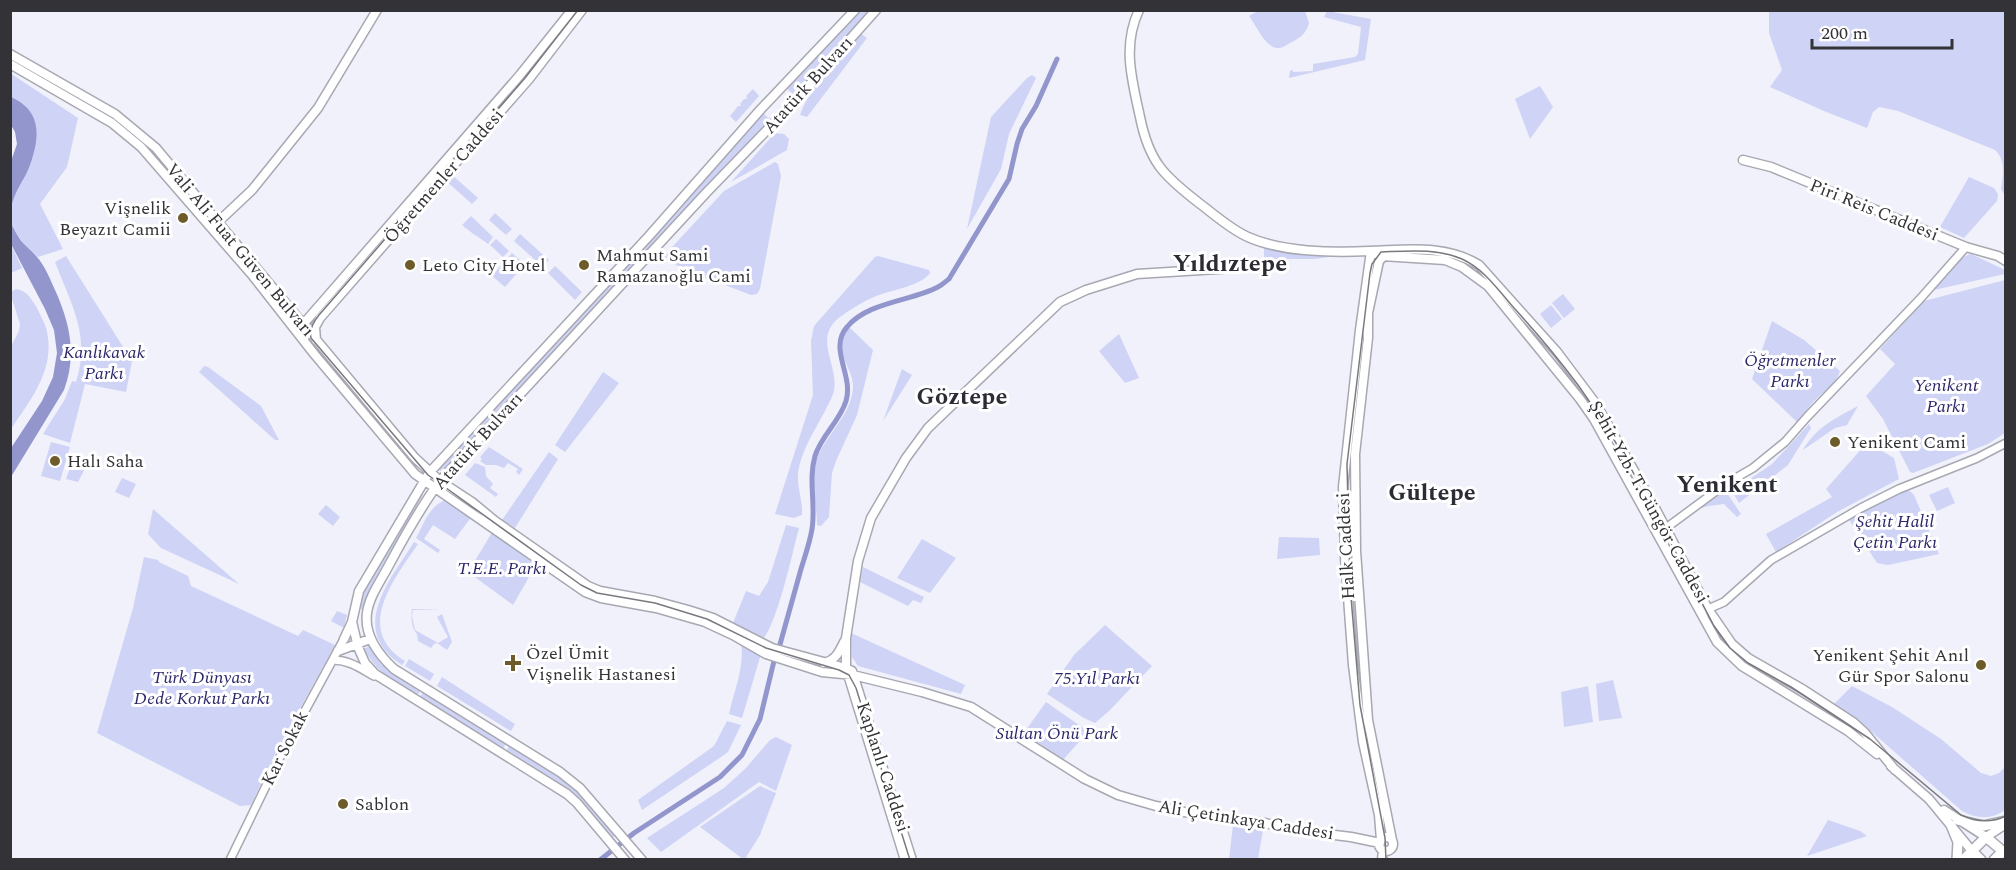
<svg xmlns="http://www.w3.org/2000/svg" width="2016" height="870" font-family="Spectral,serif">
	<style>
		.green { fill: #cfd3f6 }
		.water { fill: #9296cd }
		.lines { fill: none; stroke-linecap: round; stroke-linejoin: round }
		.canal { stroke: #9296cd; stroke-width: 5 }
		.minor-casing { stroke: #a7a8b1; stroke-width: 10 }
		.major-casing { stroke: #a7a8b1; stroke-width: 11 }
		.highway-casing { stroke: #a7a8b1; stroke-width: 12 }
		.minor { stroke: #fff; stroke-width: 7 }
		.major { stroke: #fff; stroke-width: 8 }
		.highway { stroke: #fff; stroke-width: 9 }
		.tram { stroke: #79797f; stroke-width: 1.5 }
		.poi-dot { fill: #6d5c2a; stroke: #fff; stroke-width: 2 }
		.labels { text-anchor: middle; dominant-baseline: central; stroke-width: 6; stroke-linejoin: round; paint-order: stroke }
		.street-label { font-size: 18px; fill: #333337; stroke: #fff }
		.poi-label { font-size: 18px; fill: #333337; stroke: #fff; text-anchor: start }
		.park-label { font-size: 18px; font-style: italic; fill: #2c2769; stroke: #fff }
		.district-label { font-size: 24px; font-weight: bold; fill: #2c2d34; stroke: #fff }
	</style>
	<rect width="100%" height="100%" fill="#f0f1fa"/>
	<path class="green" d="M861 11H869L794 95 786 88Z
		M1258 11H1305L1309 23C1306 34 1300 38 1290 43 1286 45 1282 49 1277 48 1265 47 1256 25 1249 16Z
		M1327 11 1371 19 1365 60 1289 78 1290 71 1293 70V72L1313 71V64L1355 57 1358 54 1361 27 1324 17Z
		M1769 11H2005V196L2001 189C2003 175 2006 160 1995 150L1898 111 1879 107 1873 112 1867 128 1824 111 1770 87 1782 70 1769 33Z
		M860 33 867 38 807 117 800 115C813 81 836 60 860 33Z
		M10 73 78 118 67 167 40 204 63 249 38 257 22 242 11 224V203L23 180 14 99 11 97Z
		M1032 75 1036 78 1009 134 1001 169 967 229 991 117 1027 78Z
		M1540 86 1553 107 1530 139 1515 99Z
		M753 89 759 96 736 122 730 116 738 106H741L740 104 744 99H747L746 96Z
		M763 113 771 120 676 219 442 472 439 470Z
		M775 133 784 134 789 139 787 150 731 182Z
		M775 162 778 164 781 176 760 289 757 294 751 295 691 272 662 258 724 191Z
		M451 174 478 198 472 204 445 180Z
		M1969 177 1994 188 1998 194 1997 201 1964 238 1940 227Z
		M495 213 512 229 506 235 489 220Z
		M471 216 493 237 488 244C479 237 471 233 462 225Z
		M520 234 549 260 543 267 514 241Z
		M496 239 509 251 503 257 490 245Z
		M11 245 22 268 11 273Z
		M1264 247 1334 254 1335 256 1315 259H1264Z
		M512 253 525 264 505 287 492 276Z
		M1971 254 2005 270V274L1934 290C1944 278 1955 258 1971 254Z
		M66 256 125 350 133 356 126 392 85 384 70 443 43 434 65 399 72 381 76 382C91 335 71 304 55 262Z
		M878 256 929 270 930 273C921 286 891 290 876 296 864 301 851 309 840 317 812 338 839 365 834 390 833 397 828 404 825 411 815 430 800 453 798 474 797 487 803 502 802 515L794 518 775 514 813 395 811 341 814 326 875 257Z
		M555 266 582 292 575 300 548 273Z
		M2005 280V433L1988 444 1913 473 1910 472 1883 419 1866 396 1895 364 1880 349 1924 301Z
		M16 289C27 290 33 301 38 310 41 317 46 325 47 332 55 370 31 399 11 429V346L19 331 20 324 12 299V291Z
		M1563 294 1575 309 1564 318 1552 303Z
		M1551 305 1562 319 1551 328 1540 314Z
		M1772 321 1804 340 1840 371 1836 381 1814 401 1797 422 1752 379Z
		M849 327 873 350 857 415 836 461 832 473 829 517 821 526 817 525C817 504 810 481 816 461 825 435 851 416 853 388 854 365 829 353 849 327Z
		M1119 334 1139 378 1125 383 1099 351Z
		M204 366 208 367 261 406 279 440H275L199 372Z
		M902 369 912 375 883 421Z
		M603 372 619 383 565 452 555 445Z
		M1858 406 1847 425 1835 428 1803 450C1815 428 1837 417 1858 406Z
		M1809 424 1811 428 1788 465 1739 503 1732 491 1772 464Z
		M51 442 70 447 60 481 41 476Z
		M1870 444 1894 458 1899 479 1837 512 1776 552 1766 534 1832 497 1826 489 1864 446Z
		M489 447 523 469 519 475 516 472 518 469 508 463 504 468 496 465H486L480 461 482 459 480 457Z
		M549 452 558 459 515 528 502 520Z
		M74 456 89 461 78 482 66 479Z
		M475 463 485 467 486 476 493 484 490 488 498 494 496 497 465 475Z
		M122 478 136 484 129 498 115 492Z
		M1948 487 1955 503 1937 511 1929 495Z
		M1725 490 1741 514 1737 517 1724 504 1709 506 1694 510Z
		M1901 490 1910 491 1914 495 1939 554 1888 565 1877 563 1848 518Z
		M421 494 423 495 371 586 362 609 358 608 362 592Z
		M448 500 472 516 455 539 433 525 424 539 440 550 438 553 416 538C424 524 430 503 448 500Z
		M326 505 340 517 333 526 318 514Z
		M153 509 239 584 161 548 148 534Z
		M786 525 799 528C792 554 778 621 763 639L733 623 746 591 759 596 768 582Z
		M493 531 536 565 513 605 468 572Z
		M1279 537 1319 538 1320 555 1277 559Z
		M922 539 956 558 930 593 897 578Z
		M414 542 418 544C395 578 353 629 405 661L402 665C347 630 390 580 414 542Z
		M144 557 158 560 159 562 188 576 191 586 298 636 303 630 335 645 277 750 251 805 240 806 97 733 133 608Z
		M863 567 924 597 921 603 913 600 908 606 860 582Z
		M412 609H441L413 610 412 616 415 630 438 643 448 637 437 617 442 614 452 642 447 650 437 643 434 644 431 648 418 641 417 634C411 628 411 617 412 609Z
		M337 611 347 615 344 628 331 621Z
		M1105 625 1152 666 1109 711 1095 723 1084 718 1047 694 1074 655Z
		M851 633 965 685 961 694 858 666 852 657Z
		M741 642 761 654 742 718 729 714C734 691 745 667 741 642Z
		M369 646 381 664 420 691 417 696C395 682 377 673 364 649Z
		M409 659 434 674 430 681 405 666Z
		M442 677 515 724 511 731 437 686Z
		M1613 680 1622 718 1599 721 1596 684Z
		M1588 686 1593 722 1564 727 1561 692Z
		M1852 686 1892 707 1941 739 1981 773 1991 776 1999 773 2005 767V810C1991 820 1978 819 1962 811L1857 719 1834 704Z
		M423 692 506 744 503 748 420 697Z
		M1046 702 1086 730 1087 733 1062 761 1023 734Z
		M727 721 741 725 728 752 724 755 642 810 638 800 714 746Z
		M776 737 792 745 776 791 759 782 661 852 647 838 724 788 745 769 770 740Z
		M509 746 568 783 590 804 616 835 612 838 588 808 566 787 507 750Z
		M760 786 776 793 760 835 745 859H743L700 827Z
		M1828 820 1860 831 1867 836 1807 856Z
		M1233 825 1263 830 1258 859H1229Z"/>
	<path class="water" d="M11 97C42 111 40 136 30 165 25 179 14 192 11 208V161L17 144 15 132 11 125Z
		M11 224C15 230 18 238 24 244 28 248 33 252 37 257 45 266 50 279 55 290 70 323 77 355 64 390L11 477V448L42 401 53 377 57 353 54 330 45 309 11 244Z"/>
	<g class="lines">
		<path class="canal" d="M779 648C786 622 794 595 801 569 805 556 810 542 812 529 816 505 808 480 815 456 821 436 840 421 846 401 854 375 828 349 847 327 867 302 912 301 938 287 942 285 946 281 949 279L1009 179 1017 144 1022 129 1036 106 1057 59
			M600 860 634 833 720 777 742 755 760 719 774 661"/>
		<g class="minor-casing">
			<path id="minor" d="M1662 531 1727 483 1753 468 1785 442 1807 417 1920 299 1966 247
				M1708 609 1724 602 1771 560 1861 508 1899 489 1977 458 2006 443
				M333 660C349 660 360 668 374 676
				M230 860 282 753 344 639"/>
		</g>
		<g class="major-casing">
			<path id="major" d="M1139 10C1122 46 1132 80 1140 117 1149 162 1164 176 1199 203 1215 215 1230 229 1248 237 1281 252 1333 253 1369 251 1407 250 1445 244 1479 265L1557 352 1596 404 1654 506 1708 609 1732 644 1748 658 1804 690 1853 722 1865 733 1895 770
				M10 54 115 114 156 148 415 458 440 481 472 502 495 521 588 586 600 591 655 601 688 610 713 618 772 648 846 668 852 671 912 860
				M10 64 112 123 141 147 253 276 315 355 415 474 585 592 601 598 656 608 705 622 733 635 766 654 822 672 853 675 922 692 971 707 1085 779 1118 795 1156 806 1184 812 1265 823 1294 830 1351 837 1380 843
				M1743 160 1771 167 1966 247 1998 256 2006 261
				M218 222 252 190 318 108 377 10
				M1371 251 1360 330 1343 487 1345 557 1353 665 1363 742 1379 815 1381 840
				M1372 252 1382 256 1445 260 1462 267 1488 286 1580 399 1594 419 1717 642 1742 666 1848 731 1877 754
				M1383 257 1379 261 1368 313V338L1355 454 1356 551 1368 720 1392 840
				M299 329 520 75 572 10
				M316 340 315 327 320 318 529 79 582 10
				M344 639 352 622
				M338 651 370 639
				M824 663C836 660 839 652 844 642
				M1891 766 1929 799 1972 851
				M1944 810 1986 837 2006 824
				M1379 844a7 7 0 1 1 14 0a7 7 0 1 1-14 0Z
				M625 860 577 803 567 794 375 674 365 663 358 647 352 622 359 591 429 473 649 236 761 109 855 10
				M642 860 580 788 560 772 394 669C379 655 364 635 367 613 369 597 380 582 388 567 404 537 420 508 440 481L706 193 796 100 876 10
				M905 860 846 668V638L858 561 871 518 906 458 928 428 1060 302 1086 290 1137 274 1234 268 1252 266 1257 263
				M1382 860 1383 850"/>
		</g>
		<g class="highway-casing">
			<path id="highway" d="M1958 820 1983 826 2006 821
				M1951 825 1958 842 1957 860
				M1972 851 1981 860
				M1963 860 1986 837 2006 854
				M1994 860 2003 851"/>
		</g>
		<use href="#minor" class="minor"/>
		<use href="#major" class="major"/>
		<use href="#highway" class="highway"/>
		<path class="tram" d="M578 10 525 78 319 315C314 321 309 329 311 338L428 475 581 585 597 593 655 603 707 619 766 648 839 670 849 675 856 688 910 860
			M1386 860 1385 838 1360 705 1350 585 1347 464 1370 273 1372 264 1381 252C1408 251 1437 248 1462 259 1484 269 1499 291 1514 308 1537 333 1558 358 1578 385 1632 460 1671 545 1714 626L1730 648 1748 663 1791 687 1870 739 1961 815C1976 822 1991 823 2006 816"/>
	</g>
	<g class="poi-dot">
		<circle cx="183" cy="218" r="6"/>
		<circle cx="410" cy="265" r="6"/>
		<circle cx="584" cy="265" r="6"/>
		<circle cx="1835" cy="442" r="6"/>
		<circle cx="55" cy="461" r="6"/>
		<path d="M510 654h6v6h6v6h-6v6h-6v-6h-6v-6h6z"/>
		<circle cx="1981" cy="665" r="6"/>
		<circle cx="343" cy="804" r="6"/>
	</g>
	<g class="labels">
		<g class="street-label">
			<text transform="translate(808 85) rotate(-48)">Atatürk Bulvarı</text>
			<text transform="translate(444 176) rotate(-49)">Öğretmenler Caddesi</text>
			<text transform="translate(1874 210) rotate(22)">Piri Reis Caddesi</text>
			<text transform="translate(240 250) rotate(50)">Vali Ali Fuat Güven Bulvarı</text>
			<text transform="translate(478 441) rotate(-48)">Atatürk Bulvarı</text>
			<text transform="translate(1649 502) rotate(61)">Şehit Yzb. T.Güngör Caddesi</text>
			<text transform="translate(1346 546) rotate(-93)">Halk Caddesi</text>
			<text transform="translate(285 748) rotate(-63)">Kar Sokak</text>
			<text transform="translate(883 767) rotate(72)">Kaplanlı Caddesi</text>
			<text transform="translate(1246 820) rotate(9)">Ali Çetinkaya Caddesi</text>
		</g>
		<g class="poi-label">
			<text x="171" y="208" text-anchor="end">Vişnelik<tspan x="171" dy="21">Beyazıt Camii</tspan></text>
			<text x="596" y="255">Mahmut Sami<tspan x="596" dy="21">Ramazanoğlu Cami</tspan></text>
			<text x="422" y="265">Leto City Hotel</text>
			<text x="1847" y="442">Yenikent Cami</text>
			<text x="67" y="461">Halı Saha</text>
			<text x="526" y="653">Özel Ümit<tspan x="526" dy="21">Vişnelik Hastanesi</tspan></text>
			<text x="1969" y="655" text-anchor="end">Yenikent Şehit Anıl<tspan x="1969" dy="21">Gür Spor Salonu</tspan></text>
			<text x="355" y="804">Sablon</text>
		</g>
		<g class="park-label">
			<text x="104" y="352">Kanlıkavak<tspan x="104" dy="21">Parkı</tspan></text>
			<text x="1790" y="360">Öğretmenler<tspan x="1790" dy="21">Parkı</tspan></text>
			<text x="1946" y="385">Yenikent<tspan x="1946" dy="21">Parkı</tspan></text>
			<text x="1895" y="521">Şehit Halil<tspan x="1895" dy="21">Çetin Parkı</tspan></text>
			<text x="502" y="568">T.E.E. Parkı</text>
			<text x="202" y="677">Türk Dünyası<tspan x="202" dy="21">Dede Korkut Parkı</tspan></text>
			<text x="1097" y="678">75.Yıl Parkı</text>
			<text x="1057" y="733">Sultan Önü Park</text>
		</g>
		<g class="district-label">
			<text x="1230" y="264">Yıldıztepe</text>
			<text x="962" y="397">Göztepe</text>
			<text x="1727" y="485">Yenikent</text>
			<text x="1432" y="493">Gültepe</text>
		</g>
	</g>
	<rect width="2016" height="870" fill="none" stroke="#333337" stroke-width="24"/>
	<path d="M1812 39v9h140v-9" fill="none" stroke="#333337" stroke-width="3"/>
	<text x="1821" y="39" font-size="18" fill="#333337" stroke="#ffffff" stroke-width="4.5" paint-order="stroke">200 m</text>
</svg>
